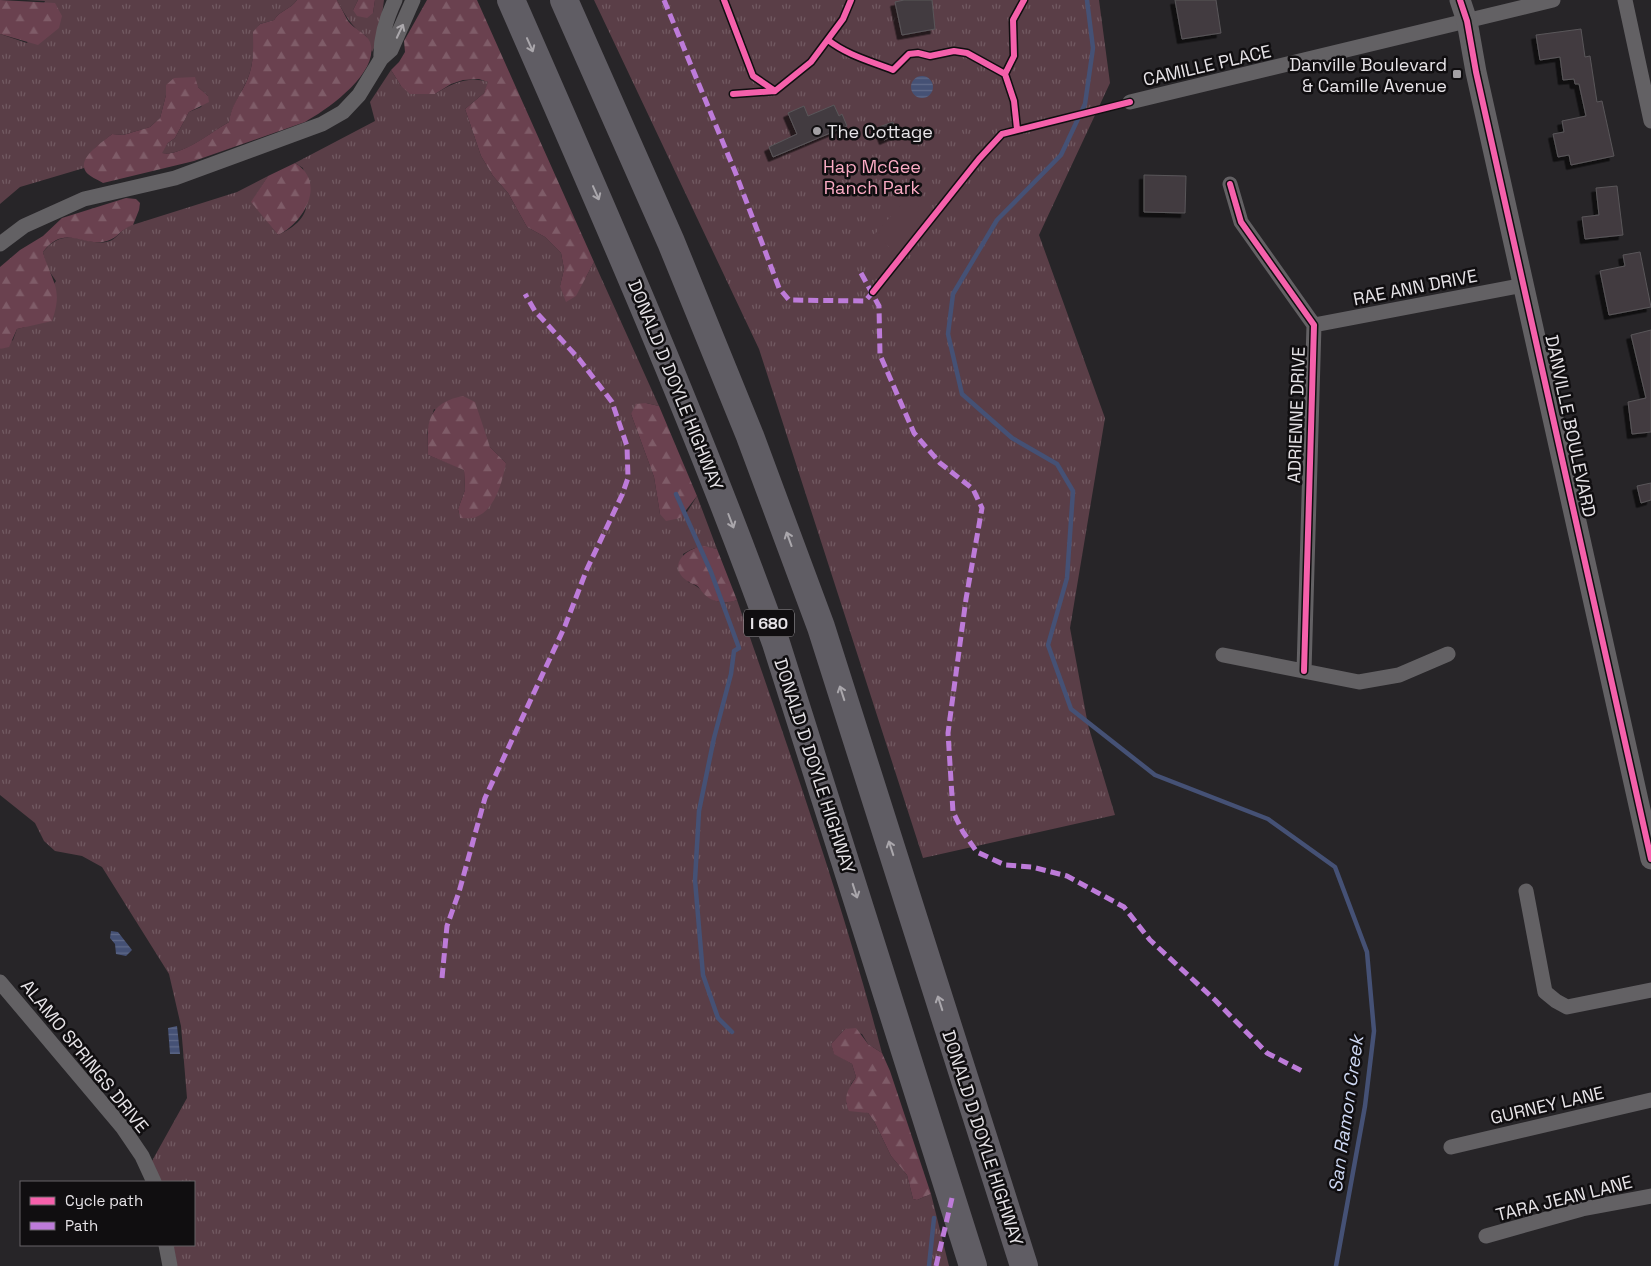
<svg xmlns="http://www.w3.org/2000/svg" width="1651" height="1266" font-family="'Space Grotesk',sans-serif">
	<style>
		.grass { fill: url(#grass-tufts); fill-rule: evenodd }
		.forest { fill: url(#forest-firs) }
		.pitch { fill: #5a3e47 }
		.water { fill: url(#water-rules) }
		.lines { fill: none; stroke-linecap: round; stroke-linejoin: round }
		.stream { stroke: #455175; stroke-width: 4.5 }
		.building { fill: #433b41; stroke: #595659; filter: url(#shadow) }
		.minor { stroke: #636164; stroke-width: 15 }
		.secondary { stroke: #636164; stroke-width: 21 }
		.motorway { stroke: #605d64; stroke-width: 28 }
		.quiet { stroke: #bd7bd9; stroke-width: 5; stroke-dasharray: 10 5; stroke-linecap: butt }
		.cycleway-casing { stroke: #100e10; stroke-width: 9 }
		.cycleway { stroke: #f560ab; stroke-width: 6 }
		.oneway { stroke: #aba8ac }
		.oneway2 { stroke: #aaa7ac }
		.poi-dot { fill: #a3a0a4; stroke: #100e10; stroke-width: 2 }
		.labels { text-anchor: middle; dominant-baseline: central; stroke-width: 5; stroke-linejoin: round; paint-order: stroke }
		.shield { fill: #100e10; stroke: #a6a3a6; stroke-width: 1 }
		.shield-label { font-size: 16px; font-weight: bold; fill: #e6e3e7 }
		.poi-label { font-size: 18px; fill: #e6e3e7; stroke: #100e10; text-anchor: end }
		.street-label { font-size: 18px; fill: #e6e3e7; stroke: #100e10 }
		.park-label { font-size: 18px; fill: #fcacc5; stroke: #100e10 }
		.water-label { font-size: 19px; font-style: italic; fill: #cdd7f2; stroke: #100e10 }
	</style>
	<defs>
		<pattern id="grass-tufts" width="24" height="20" patternUnits="userSpaceOnUse" patternTransform="scale(1.25)"><rect width="24" height="20" fill="#5a3e47"/><path d="M3 7l-1-3M5 7V3M7 7l1-3M15 17l-1-3M17 17v-4M19 17l1-3" fill="none" stroke="#725a62"/></pattern>
		<pattern id="forest-firs" width="22" height="20" patternUnits="userSpaceOnUse" patternTransform="scale(1.25)"><rect width="22" height="20" fill="#6a414f"/><path d="M5 1l3.5 6h-7zM16 11l3.5 6h-7z" fill="#7f5c68"/></pattern>
		<pattern id="water-rules" width="6" height="5" patternUnits="userSpaceOnUse" patternTransform="scale(1.25)"><rect width="6" height="5" fill="#455175"/><path d="M0 2.5h6" fill="none" stroke="#606a89"/></pattern>
		<filter id="shadow"><feDropShadow dx="-4.5" dy="4.5" stdDeviation="0" flood-color="#0009"/></filter>
	</defs>
	<rect width="100%" height="100%" fill="#272528"/>
	<path class="grass" d="M26 0H297C290 10 280 10 274 20L260 24 254 32C253 46 254 61 249 75 243 92 232 103 229 122 211 132 182 157 161 153L168 143 175 138 189 112 201 107 208 96 198 87 166 85V95L160 118 150 127 123 135 112 134C97 147 90 148 84 168L20 187 0 204V34L27 43 45 1Z
		M337 0H358L353 10 373 13 375 0H384L379 38 372 52 366 36C351 27 345 15 337 0Z
		M594 0H1099L1110 83 1039 235 1105 418 1070 628 1088 725 1115 815 923 858 759 349Z
		M391 70 401 86 435 94C453 83 468 76 489 82L484 93 465 109 481 156 493 176 508 193 527 227 545 237 561 253 564 269 560 286 586 277 594 262 659 406 646 403 631 414 654 477 660 514 687 512 697 496 717 549C703 546 695 546 683 554L688 582C709 590 709 609 737 600 789 750 842 900 882 1053L868 1044 862 1034 845 1029 831 1044 834 1053 852 1064 856 1077 851 1084 846 1104 868 1113 874 1121 891 1156 907 1175 913 1199 917 1200 931 1194 949 1266H177L173 1245H194V1182H161L152 1161 187 1098 181 1026 169 974 102 867 82 856 55 851 44 841 35 823 0 795V349L13 340 17 329 25 327 56 281 47 268 43 252C68 221 89 251 112 240 117 237 122 231 126 227L237 192 268 176 252 202 278 235C314 218 309 201 303 168L295 163 375 121 370 102ZM434 409 486 438 490 447 506 463 460 518 458 509 465 490 464 469 428 455 427 433Z"/>
	<path class="forest" d="M0 0 55 3 62 16 59 28 38 45 0 34Z
		M297 0H337C341 7 344 14 348 21 354 29 366 33 370 42 381 72 327 110 305 122L194 161 103 183C98 180 89 176 86 172 76 158 104 141 112 134L123 135 150 127 160 118 166 95V85L174 78 195 77 198 87 208 96 209 102 189 112 175 138 168 143 162 153C181 157 211 132 229 122 232 101 243 93 249 75 254 61 253 46 253 32L260 24 274 20C280 10 290 10 297 0Z
		M358 0H375L373 13 367 18 357 16 353 10Z
		M427 0H477L594 262 576 296 566 302 560 286 564 269 561 253 545 237 527 227 508 193 493 176 481 156 465 109 484 93 488 82 479 79 463 80 451 84 435 94H410L401 86 391 70 399 62 405 52 404 41Z
		M295 163C327 182 304 223 278 235L251 202 268 176Z
		M126 198 136 199 140 203 139 210 133 225C122 228 118 238 107 241 83 248 65 223 43 252 51 282 64 287 52 321L17 329 9 347 0 349V267L20 250 43 236 62 218Z
		M463 396 475 402 490 447 506 463C502 482 496 509 476 517 472 519 465 518 460 518L458 509 465 490 464 470 428 455C426 422 428 403 463 396Z
		M646 403 659 406 697 496 680 518 666 521 660 514 654 477 631 414 636 404Z
		M704 546 717 549 737 600C726 604 713 603 704 594 701 591 699 587 696 585 694 584 691 584 689 582 666 568 684 548 704 546Z
		M856 1028 868 1044 882 1053 890 1071 931 1194 917 1200 913 1199 907 1175 891 1156 874 1121 868 1113 849 1111C842 1098 849 1088 856 1077L852 1064 834 1054 831 1044 845 1029Z"/>
	<path class="pitch" d="M908 197 929 216 896 253 875 234Z"/>
	<path class="water" d="M911 87a11 11 0 1 1 22 0a11 11 0 1 1-22 0Z
		M111 931 118 932 132 950 126 956 116 954 115 944 110 938Z
		M177 1026 180 1054H170L168 1028Z"/>
	<g class="lines">
		<path class="stream" d="M1087 0 1093 48 1085 104 1061 155 997 220 953 294 948 334 962 394 1012 438 1057 464 1073 491 1067 578 1048 645 1071 709 1155 775 1268 819 1335 867 1367 952 1374 1031 1365 1106 1336 1266
			M676 494 711 572 739 648 734 651 731 674 714 738 699 811 695 880 703 975 718 1018 732 1032
			M929 1266 934 1218"/>
	</g>
	<path class="building" d="M904 0H932L935 29 902 35 895 2Z
		M1175 0H1216L1221 33 1182 39Z
		M1581 29 1585 57 1590 56 1597 102 1602 101 1614 156 1571 165 1569 155 1558 157 1553 134 1564 132 1562 121 1586 116 1579 84H1575L1574 79 1563 80 1560 57 1540 60 1536 35Z
		M834 105 839 116 842 114 847 126 773 157 769 147 797 134 788 113 804 106 808 116Z
		M893 122 898 134 884 140 879 127Z
		M1144 175 1186 176 1185 213 1144 212Z
		M1617 186 1623 235 1585 239 1582 217 1599 215 1596 188Z
		M1640 252 1651 307 1609 315 1600 271 1625 266 1623 255Z
		M1651 330V432L1632 434 1628 402 1646 398 1631 335Z
		M1651 483V500L1641 503 1637 486Z"/>
	<g class="lines">
		<path class="minor" d="M1625 0 1651 121
			M381 59C380 38 386 19 395 0
			M1130 102 1553 0
			M1230 184 1241 222 1314 325 1304 671
			M0 244 24 226 84 199 175 178 322 124 343 112 359 95 381 59 391 50 413 0
			M1314 325 1524 285
			M1223 655 1359 682 1399 675 1448 654
			M1526 891 1545 992 1556 1001 1567 1007 1651 990
			M0 982 123 1128 142 1156 154 1182
			M1451 1147 1651 1100
			M1486 1236 1582 1209 1651 1196
			M166 1245 170 1266"/>
		<path class="secondary" d="M1460 0 1467 21 1476 72 1651 859"/>
		<path class="motorway" d="M511 0C604 212 697 424 776 643L973 1266
			M564 0 671 242 750 436 821 627 1024 1266"/>
		<path class="quiet" d="M664 0 736 174 779 288 789 300 865 301 873 292
			M861 273 879 306 880 355 914 433 940 463 973 489 982 508 966 599 948 733 953 812 963 832 977 852 1005 865 1032 867 1067 876 1124 907 1150 940 1215 1000 1267 1053 1304 1072
			M442 978 447 926 459 892 485 798 565 626 587 569 622 495 628 478 627 446 612 402 579 359 535 311 525 294
			M936 1266 952 1198"/>
		<g class="cycleway-casing">
			<path id="cycleway" d="M724 0 753 76 775 91
				M1460 0 1467 21 1476 72 1651 859
				M828 40C847 55 870 61 893 70L909 54 918 53 930 56 954 51 967 53 1005 74
				M733 94 775 91 811 62 843 19 851 0
				M1017 129 1014 101 1005 74 1014 56 1013 20 1024 0
				M1230 184 1241 222 1314 325 1304 671
				M873 292 979 159 1002 134 1130 102"/>
		</g>
		<use href="#cycleway" class="cycleway"/>
	</g>
	<defs><path id="oneway-shaft" d="M-6 0H5M1.5-3L5.5 0L1.5 3" fill="none" stroke-width="1.6" stroke-linecap="round" stroke-linejoin="round" transform="scale(1.25)"/></defs>
	<use class="oneway" href="#oneway-shaft" transform="translate(400 31) rotate(-65)"/>
	<g class="oneway2">
		<use href="#oneway-shaft" transform="translate(530 45) rotate(66)"/>
		<use href="#oneway-shaft" transform="translate(596 193) rotate(66)"/>
		<use href="#oneway-shaft" transform="translate(731 521) rotate(69)"/>
		<use href="#oneway-shaft" transform="translate(789 539) rotate(-110)"/>
		<use href="#oneway-shaft" transform="translate(842 693) rotate(-108)"/>
		<use href="#oneway-shaft" transform="translate(891 848) rotate(-108)"/>
		<use href="#oneway-shaft" transform="translate(855 891) rotate(72)"/>
		<use href="#oneway-shaft" transform="translate(940 1003) rotate(-108)"/>
	</g>
	<g class="poi-dot">
		<rect x="1452" y="69" width="10" height="10" rx="2.5"/>
		<circle cx="817" cy="131" r="5"/>
	</g>
	<g class="labels">
		<rect class="shield" x="744" y="609.5" width="50" height="27" rx="4"/>
		<g class="shield-label">
			<text x="769" y="623">I 680</text>
		</g>
		<g class="poi-label">
			<text x="1447" y="64">Danville Boulevard<tspan x="1447" dy="21">&amp; Camille Avenue</tspan></text>
			<text x="827" y="131" text-anchor="start">The Cottage</text>
		</g>
		<g class="street-label">
			<text transform="translate(1207 65) rotate(-13)">CAMILLE PLACE</text>
			<text transform="translate(1415 287) rotate(-11)">RAE ANN DRIVE</text>
			<text transform="translate(676 385) rotate(68)">DONALD D DOYLE HIGHWAY</text>
			<text transform="translate(1296 415) rotate(-88)">ADRIENNE DRIVE</text>
			<text transform="translate(1571 426) rotate(78)">DANVILLE BOULEVARD</text>
			<text transform="translate(815 766) rotate(72)">DONALD D DOYLE HIGHWAY</text>
			<text transform="translate(85 1056) rotate(51)">ALAMO SPRINGS DRIVE</text>
			<text transform="translate(1547 1105) rotate(-13)">GURNEY LANE</text>
			<text transform="translate(983 1138) rotate(72)">DONALD D DOYLE HIGHWAY</text>
			<text transform="translate(1564 1198) rotate(-14)">TARA JEAN LANE</text>
		</g>
		<g class="park-label">
			<text x="872" y="166">Hap McGee<tspan x="872" dy="21">Ranch Park</tspan></text>
		</g>
		<g class="water-label">
			<text transform="translate(1346 1114) rotate(-82)">San Ramon Creek</text>
		</g>
	</g>
	<rect x="20" y="1181" width="175" height="65" fill="#100e10" stroke="#666366"/>
	<rect x="30" y="1197" width="25" height="8" fill="#f560ab" stroke="#666366"/>
	<text x="65" y="1206" font-size="15" fill="#e6e3e7">Cycle path</text>
	<rect x="30" y="1222" width="25" height="8" fill="#bd7bd9" stroke="#666366"/>
	<text x="65" y="1231" font-size="15" fill="#e6e3e7">Path</text>
</svg>
